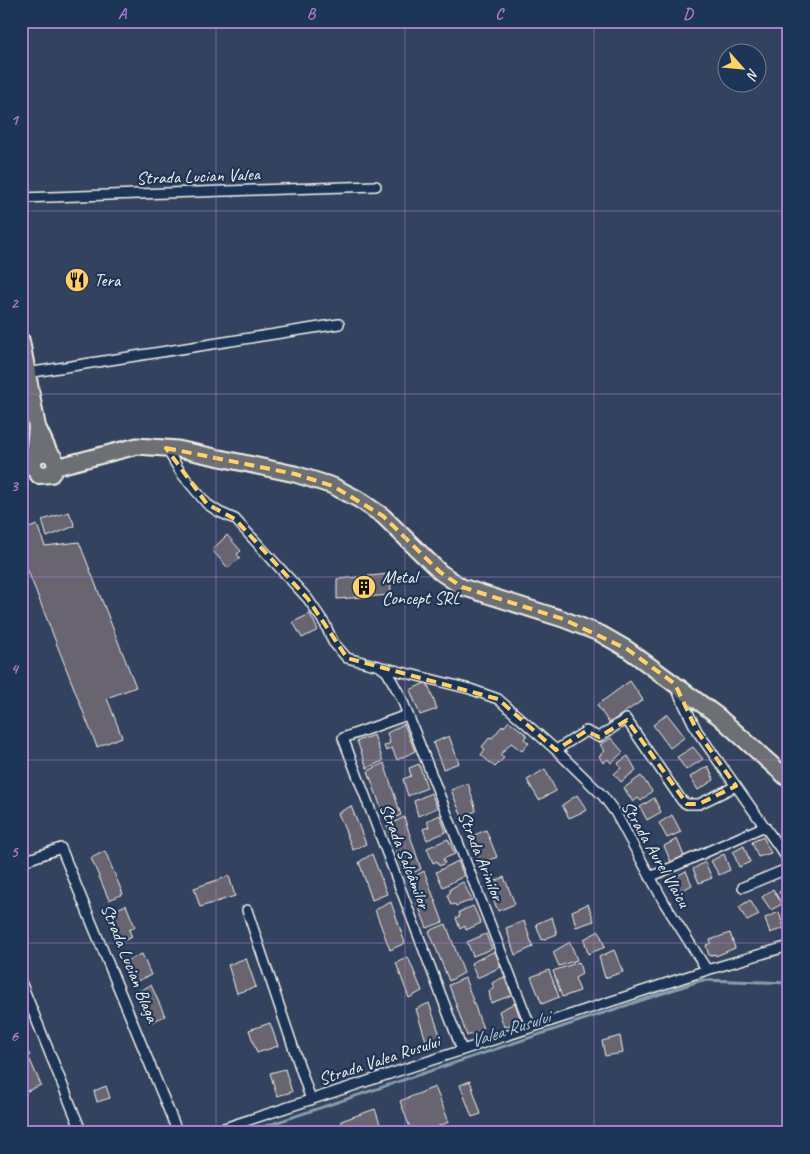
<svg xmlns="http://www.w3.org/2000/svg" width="810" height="1154" font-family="Caveat,sans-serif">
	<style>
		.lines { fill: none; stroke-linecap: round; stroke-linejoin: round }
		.stream { stroke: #88a0ad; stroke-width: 3 }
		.building { fill: #676571; stroke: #f4f1e8 }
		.street-casing { stroke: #f4f1e8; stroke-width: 12 }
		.primary-casing { stroke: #f4f1e8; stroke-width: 19 }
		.highway-casing { stroke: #f4f1e8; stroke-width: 20 }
		.street { stroke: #1d3557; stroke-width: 9 }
		.primary { stroke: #6c6f75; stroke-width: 15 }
		.highway { stroke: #6c6f75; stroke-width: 16 }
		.marked { fill: none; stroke: #ffd166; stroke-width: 4; stroke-dasharray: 10 6; stroke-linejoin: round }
		.grid { fill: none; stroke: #ab7bcf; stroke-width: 1; stroke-opacity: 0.55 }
		.labels { text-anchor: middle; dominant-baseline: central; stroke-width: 4.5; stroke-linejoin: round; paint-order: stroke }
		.street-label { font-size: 18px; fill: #f4f1e8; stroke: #1d3557 }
		.poi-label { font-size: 18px; fill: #f4f1e8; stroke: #1d3557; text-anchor: start }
		.water-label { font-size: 19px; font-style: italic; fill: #b5c2c6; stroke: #1d3557 }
		.neatline { fill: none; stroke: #ab7bcf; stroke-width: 2 }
		.grid-label { font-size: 16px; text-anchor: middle; font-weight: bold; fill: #ab7bcf }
	</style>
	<rect width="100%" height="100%" fill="#33435f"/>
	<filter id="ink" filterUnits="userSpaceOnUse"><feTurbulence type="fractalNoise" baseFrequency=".02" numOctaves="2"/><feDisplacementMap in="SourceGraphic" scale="10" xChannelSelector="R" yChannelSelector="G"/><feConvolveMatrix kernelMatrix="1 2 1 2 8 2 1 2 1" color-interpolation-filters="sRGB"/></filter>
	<g filter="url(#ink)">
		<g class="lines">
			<path class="stream" d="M245 1133 702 980 789 983"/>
		</g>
		<path class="building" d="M69 512 75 526 47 537 42 520Z
			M37 525 45 546 79 542 136 687 107 698 122 737 97 747 21 553V531Z
			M227 535 241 551 237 554 240 558 228 568 212 550Z
			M390 574 391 595 337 599V579Z
			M310 614 318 630 302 638 293 622Z
			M630 681 643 700 609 723 597 705Z
			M427 682 437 709 420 715 410 690Z
			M667 714 685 737 670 748 653 725Z
			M509 721 527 735 524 739 529 743 522 751 511 743 500 755 504 758 495 767 481 755 485 749 482 747 490 737 492 738 503 725 504 727Z
			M404 724 415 751 397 760 392 748 386 751 384 746 390 743 387 733Z
			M374 735 383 761 367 768 357 741Z
			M449 736 459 763 443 769 433 743Z
			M611 738 623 752 611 763 608 759 603 763 599 756 605 751 600 745Z
			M693 747 703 759 686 770 677 757Z
			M628 756 636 770 621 782 614 774 621 768 618 763Z
			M384 763 401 815 386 822 368 771Z
			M419 764 427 788 408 796 403 779 411 776 409 768Z
			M708 766 714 780 698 790 690 777Z
			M545 769 556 791 539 800 527 780Z
			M641 776 652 791 641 801 638 798 633 802 624 788Z
			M468 783 476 811 462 817 451 790Z
			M431 793 437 808 418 816 414 801Z
			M577 795 587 810 569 818 562 805Z
			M654 798 661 812 647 820 640 807Z
			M351 806 366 844 353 850 338 813Z
			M440 815 446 832 427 840 423 829 429 827 427 821Z
			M672 815 681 832 667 838 659 823Z
			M404 817 421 869 406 876 387 826Z
			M486 830 497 857 479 864 470 837Z
			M763 837 771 853 758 857 752 842Z
			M448 839 455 854 443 859 445 863 439 866 437 861 433 863 427 848Z
			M677 839 684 856 671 862 664 846Z
			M744 846 750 862 739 867 733 852Z
			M105 851 123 894 109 900 91 858Z
			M372 854 387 894 372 900 359 862Z
			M724 854 730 870 719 875 711 861Z
			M458 861 464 876 443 887 436 872Z
			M705 862 712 878 699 883 693 869Z
			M424 871 443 922 427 928 408 880Z
			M686 871 692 885 679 892 673 878Z
			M229 876 235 896 200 907 194 888Z
			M504 877 515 904 498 911 487 885Z
			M463 882 472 900 456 906 455 904 451 905 447 895 450 893V889Z
			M789 886V906H788L779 892Z
			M773 889 782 904 771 910 762 897Z
			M750 900 759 915 747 921 739 907Z
			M391 902 405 943 390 950 375 910Z
			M588 904 594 921 576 927 572 911Z
			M126 905 135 927 129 930 132 937 120 942 108 913Z
			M473 906 481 923 466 930 465 926 460 929 456 918 460 916 459 912Z
			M779 912 784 928 770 933 765 918Z
			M552 917 557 934 542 940 536 924Z
			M524 921 533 947 515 955 506 928Z
			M446 924 464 973 449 981 429 931Z
			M599 931 605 947 588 954 584 939Z
			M730 933 735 948 716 956 715 954 709 956 706 945 711 943 710 940Z
			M486 934 492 949 473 956 467 942Z
			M570 942 577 960 559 966 553 952Z
			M614 950 623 972 605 978 599 957Z
			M495 951 501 967 477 978 471 963Z
			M142 954 151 975 135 982 126 961Z
			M408 957 422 991 409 998 396 963Z
			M246 958 256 987 237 993 228 965Z
			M579 962 582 974 575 978 580 991 562 997 553 971Z
			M549 970 559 997 542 1004 531 977Z
			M504 977 512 995 491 1003 489 991 494 988 492 983Z
			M465 978 483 1029 467 1036 449 985Z
			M151 985 165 1016 149 1023 135 993Z
			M429 1003 442 1041 428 1047 416 1009Z
			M515 1003 521 1021 504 1027 499 1011Z
			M270 1023 278 1046 257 1053 249 1030Z
			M620 1036 623 1053 605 1056 602 1041Z
			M21 1038 30 1056 21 1060Z
			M30 1060 41 1085 25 1092 21 1084V1064Z
			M285 1069 292 1092 277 1096 270 1073Z
			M470 1081 481 1114 472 1117 460 1085Z
			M106 1086 110 1098 97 1102 94 1091Z
			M435 1087 449 1122 422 1133H412L400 1101Z
			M375 1109 383 1133H345L341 1121Z
			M53 1126 56 1133H38Z"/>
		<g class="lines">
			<g class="street-casing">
				<path id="street" d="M21 198 376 186
					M27 373 339 324
					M166 448 181 473 207 504 219 512 235 519 308 599 325 624 333 642 347 658 379 666 387 672 401 697 531 1028
					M382 667 470 689 498 699 556 750
					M676 688 697 731 789 861
					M407 715 343 738 462 1050
					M21 862 61 848 178 1133
					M650 877 765 826
					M743 887 789 868
					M247 910 311 1100
					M707 970 665 904 615 812 603 796 556 750 586 731 599 737 626 719 682 801 687 804H699L736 786
					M21 982 82 1133
					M209 1133 707 970 789 946"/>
			</g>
			<g class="primary-casing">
				<path id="primary" d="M56 467 137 446 178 449 295 474 333 486 358 499 383 516 440 572 462 587 563 619 601 634 627 649 718 716 789 780"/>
			</g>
			<g class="highway-casing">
				<path id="highway" d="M21 341 37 427 34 456
					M38 429 49 453 54 458 56 467 51 474 39 475 33 467V460L38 453H49"/>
			</g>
			<use href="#street" class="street"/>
			<use href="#primary" class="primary"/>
			<use href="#highway" class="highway"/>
		</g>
	</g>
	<path class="marked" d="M166 448 295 474 333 486 383 516 440 572 462 587 563 619 627 649 675 684 697 731 736 786 699 804H687L627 720 599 737 586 731 556 750 498 699 347 658 308 599 235 519 207 504Z"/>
	<path class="grid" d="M216 21V1133M405 21V1133M594 21V1133M21 211H789M21 394H789M21 577H789M21 760H789M21 943H789"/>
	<defs>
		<g id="restaurant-disc" transform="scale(1.25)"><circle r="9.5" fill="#ffd166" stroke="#1d3557"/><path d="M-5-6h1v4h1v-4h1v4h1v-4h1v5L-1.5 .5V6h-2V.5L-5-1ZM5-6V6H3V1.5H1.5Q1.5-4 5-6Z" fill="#111"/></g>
		<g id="building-disc" transform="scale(1.25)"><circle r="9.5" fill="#ffd166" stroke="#1d3557"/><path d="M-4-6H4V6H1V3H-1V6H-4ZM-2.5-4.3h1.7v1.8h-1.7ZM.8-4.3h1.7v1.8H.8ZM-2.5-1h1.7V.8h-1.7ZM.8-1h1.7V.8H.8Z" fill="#111"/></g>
	</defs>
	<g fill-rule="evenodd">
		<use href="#restaurant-disc" x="77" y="280"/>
		<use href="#building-disc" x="364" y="587"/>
	</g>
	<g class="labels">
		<g class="street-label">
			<text transform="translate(198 176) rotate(-2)">Strada Lucian Valea</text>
			<text transform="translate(656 854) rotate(60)">Strada Aurel Vlaicu</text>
			<text transform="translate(405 856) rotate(69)">Strada Salcâmilor</text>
			<text transform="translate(481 856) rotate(68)">Strada Arinilor</text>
			<text transform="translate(130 963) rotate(68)">Strada Lucian Blaga</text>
			<text transform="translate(379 1060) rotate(-18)">Strada Valea Rusului</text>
		</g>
		<g class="poi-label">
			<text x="94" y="280">Tera</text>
			<text x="382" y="577">Metal<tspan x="382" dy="21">Concept SRL</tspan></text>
		</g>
		<g class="water-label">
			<text transform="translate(510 1029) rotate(-18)">Valea Rusului</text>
		</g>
	</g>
	<rect width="810" height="1154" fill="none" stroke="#1d3557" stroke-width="55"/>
	<g transform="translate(742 68) rotate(117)"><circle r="24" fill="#1d3557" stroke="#738091"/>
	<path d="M0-4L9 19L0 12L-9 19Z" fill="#ffd166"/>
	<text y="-8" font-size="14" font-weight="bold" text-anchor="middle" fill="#f4f1e8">N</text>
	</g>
	<rect x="28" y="28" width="754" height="1098" class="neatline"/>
	<g class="grid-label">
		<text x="122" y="19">A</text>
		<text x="311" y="19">B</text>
		<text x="499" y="19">C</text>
		<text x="688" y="19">D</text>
		<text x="14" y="125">1</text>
		<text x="14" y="308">2</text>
		<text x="14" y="491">3</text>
		<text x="14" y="674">4</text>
		<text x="14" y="857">5</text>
		<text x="14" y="1041">6</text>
	</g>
</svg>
